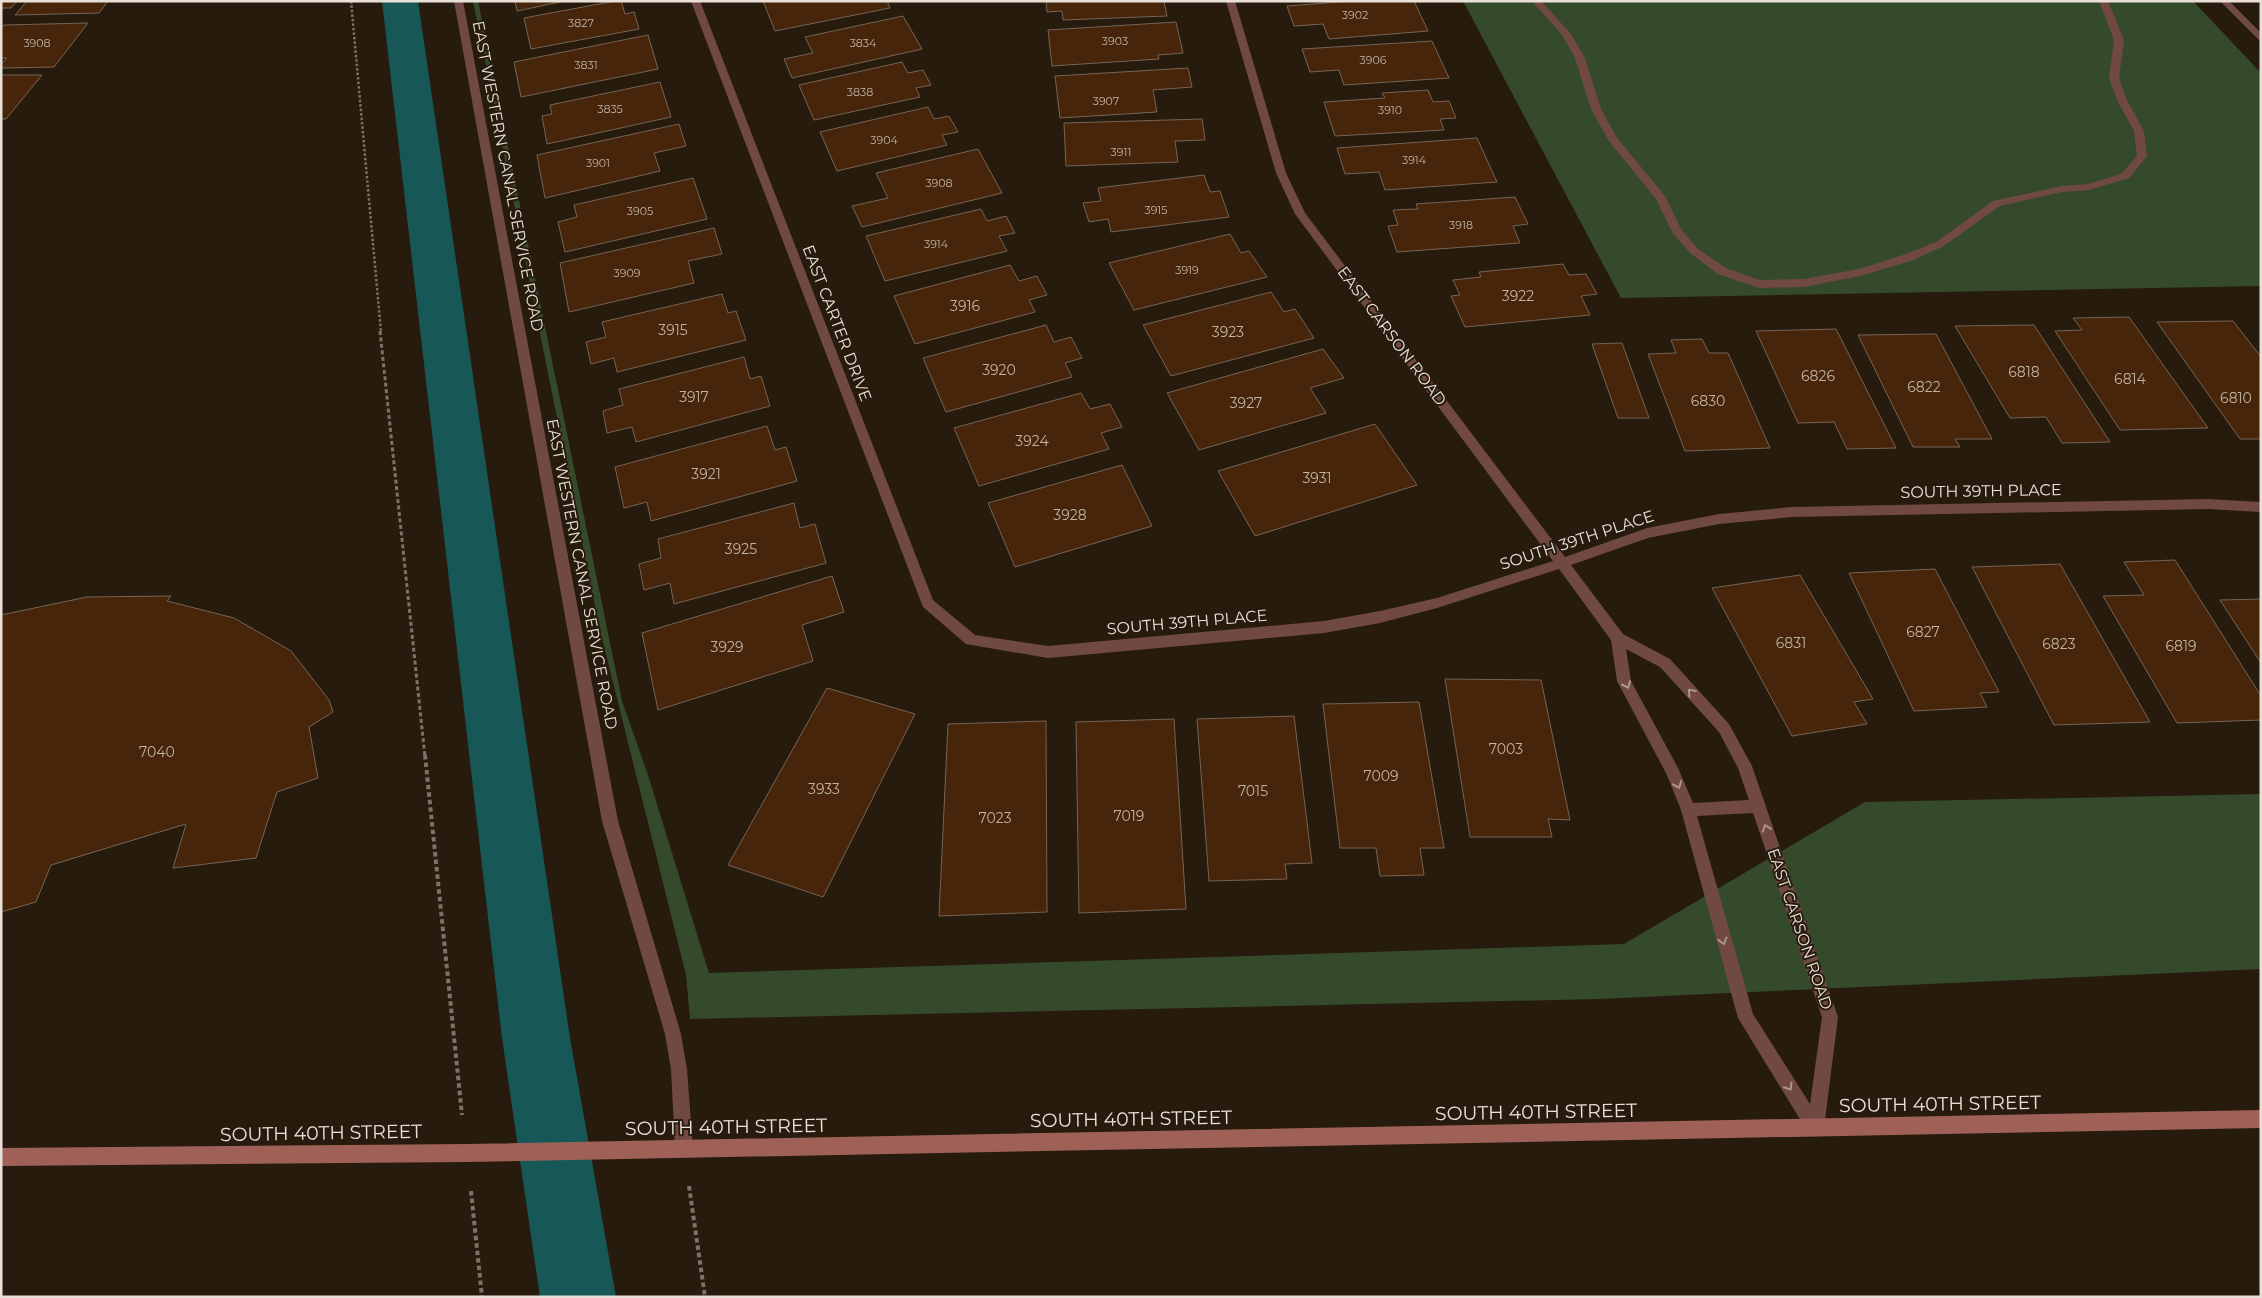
<svg xmlns="http://www.w3.org/2000/svg" width="2262" height="1298" font-family="Montserrat,sans-serif">
	<style>
		.green { fill: #354a2b }
		.lines { fill: none; stroke-linecap: round; stroke-linejoin: round }
		.canal { fill: #175758; fill-rule: evenodd }
		.building { fill: #46250a; stroke: #766457 }
		.path-far2 { stroke: #7d7267; stroke-width: 2.5; stroke-dasharray: 2.5 2; stroke-linecap: butt }
		.path-far1 { stroke: #7d7267; stroke-width: 3; stroke-dasharray: 4 2.5; stroke-linecap: butt }
		.path { stroke: #7d7267; stroke-width: 4; stroke-dasharray: 4.5 3; stroke-linecap: butt }
		.service { fill: #704943; fill-rule: evenodd }
		.minor { fill: #704943; fill-rule: evenodd }
		.secondary { fill: #9f6157; fill-rule: evenodd }
		.oneway { stroke: #ac958e }
		.labels { text-anchor: middle; dominant-baseline: central; stroke-width: 4; stroke-linejoin: round; paint-order: stroke }
		.far-number-label { font-size: 11px; fill: #c0b2a4 }
		.number-label { font-size: 14px; fill: #c0b2a4 }
		.street-label { font-size: 16px; fill: #e9e1d8; stroke: #271b0d }
		.near-street-label { font-size: 19px; fill: #e9e1d8; stroke: #271b0d }
	</style>
	<rect width="100%" height="100%" fill="#271b0d"/>
	<path class="green" d="M473 1H478L622 701 648 775 709 973 1624 944 1865 802 2261 794V969L1598 999 690 1019 686 975 599 626Z
		M1463 1H2193L2261 73V286L1621 298Z"/>
	<g class="lines">
		<path class="canal" d="M382 1H418L570 1038 616 1297H540L502 1038Z"/>
	</g>
	<path class="building" d="M1 1H17L11 8H1Z
		M27 1H108L99 13 15 15Z
		M515 1H565L517 11Z
		M615 1H621L625 14 634 12 639 29 531 49 524 18Z
		M763 1H887L890 8 775 31Z
		M1046 1H1164L1167 16 1063 20 1062 11 1047 12Z
		M1351 1H1414L1428 31 1329 39 1323 24 1294 26 1287 6Z
		M903 16 922 49 792 78 784 59 813 53 805 37Z
		M1176 22 1183 53 1158 55 1159 59 1052 66 1048 30Z
		M88 23 54 67 1 68V64L7 58H1V28L4 25Z
		M648 35 658 69 521 97 514 62Z
		M1432 41 1449 78 1344 85 1339 70 1310 72 1302 49Z
		M902 62 908 73 923 70 931 85 916 88 920 97 814 120 799 85Z
		M1188 68 1192 87 1153 90 1157 112 1060 118 1055 76Z
		M1 75H42L6 119H1Z
		M660 82 671 117 547 144 542 116 552 114 550 105Z
		M1428 90 1433 102 1449 101 1456 118 1440 119 1444 130 1335 136 1324 102 1385 98 1382 93Z
		M928 107 934 119 949 116 958 132 942 135 947 145 837 171 820 132Z
		M1202 119 1205 140 1175 141 1178 162 1066 166 1064 123Z
		M679 124 686 146 654 153 660 171 545 198 537 155Z
		M1477 138 1497 182 1385 190 1379 172 1345 174 1337 148Z
		M978 149 1002 193 862 227 852 206 888 198 876 173Z
		M1204 175 1210 192 1220 191 1229 217 1111 232 1108 219 1089 222 1083 203 1101 201 1098 188Z
		M693 178 707 219 565 252 558 222 577 217 574 205Z
		M1515 197 1528 224 1513 226 1520 243 1397 252 1388 226 1398 225 1393 210 1418 209 1416 204Z
		M981 209 987 221 1006 216 1015 233 999 236 1007 251 885 281 866 236Z
		M714 228 722 254 688 261 694 283 569 312 560 263Z
		M1230 234 1241 253 1249 251 1267 277 1134 310 1109 263Z
		M1563 264 1569 275 1586 274 1597 294 1581 296 1590 315 1465 327 1451 296 1460 295 1453 280 1481 277 1479 272Z
		M1010 265 1019 281 1037 276 1047 295 1029 300 1035 312 915 344 894 296Z
		M1271 292 1284 312 1295 309 1314 338 1171 376 1143 325Z
		M722 294 728 313 736 311 746 340 617 372 614 358 591 364 586 342 606 337 602 322Z
		M2129 317 2208 428 2120 430 2055 331 2082 330 2073 318Z
		M2233 321 2261 357V439H2240L2157 322Z
		M1046 325 1054 342 1071 337 1082 358 1065 363 1072 377 946 412 923 358Z
		M2034 325 2110 442 2062 443 2046 417 2010 418 1955 326Z
		M1836 329 1896 448 1847 449 1834 422 1798 423 1756 331Z
		M1936 334 1992 439H1955L1960 447H1913L1858 335Z
		M1702 339 1709 353H1728L1770 448 1685 451 1648 354 1676 353 1671 340Z
		M1622 343 1649 418H1618L1592 344Z
		M1323 349 1344 378 1310 388 1326 413 1199 450 1167 393Z
		M744 357 750 379 761 376 770 406 636 442 632 427 607 433 603 411 623 405 619 389Z
		M1081 393 1090 409 1110 404 1122 427 1101 433 1109 449 979 486 954 428Z
		M1375 424 1417 485 1255 536 1218 471Z
		M767 426 775 450 786 447 797 481 651 521 647 502 624 508 615 467Z
		M1122 465 1152 526 1015 567 988 503Z
		M794 503 800 528 815 524 826 563 674 604 670 583 644 590 639 564 661 558 658 539Z
		M2175 560 2261 696V720L2177 723 2103 596 2144 595 2124 562Z
		M2060 564 2150 722 2054 725 1972 567Z
		M1935 569 1999 692 1980 693 1987 707 1914 711 1849 573Z
		M1800 575 1873 699 1854 702 1867 724 1792 736 1712 588Z
		M832 576 844 612 802 625 813 661 658 710 642 633Z
		M171 596 167 601 234 618 291 651 329 700 333 712 309 727 318 778 277 792 256 858 173 868 186 824 51 865 36 902 1 912V615L87 597Z
		M2261 599V663L2220 600Z
		M1445 679 1541 680 1570 820 1548 819 1552 837H1470Z
		M827 688 915 714 823 897 728 865Z
		M1419 702 1444 848H1420L1424 875 1380 876 1376 848H1340L1323 704Z
		M1294 716 1312 863 1285 864 1287 879 1209 881 1197 719Z
		M1174 719 1186 909 1079 913 1076 722Z
		M1046 721 1047 912 939 916 948 724Z"/>
	<g class="lines">
		<path class="path-far2" d="M351 1 381 332"/>
		<path class="path-far1" d="M380 331 425 757"/>
		<path class="path" d="M425 755 462 1115
			M689 1186 705 1297
			M471 1191 482 1297"/>
		<path class="service" d="M454 1H463L618 821 681 1034 687 1069 693 1149 690 1155 684 1158 678 1155 675 1149 671 1069 665 1034 602 821Z
			M1532 1H1541L1571 34 1585 58 1601 109 1617 138 1665 196 1681 229 1698 249 1726 268 1760 280 1804 279 1859 269 1903 255 1936 242 1993 201 2062 186 2088 184 2121 174 2137 156 2134 131 2117 100 2109 78 2114 40 2099 1H2108L2124 40 2119 78 2127 100 2144 131 2147 156 2129 178 2089 190 2062 192 2000 206 1944 246 1911 261 1860 276 1804 287 1759 288 1718 274 1690 253 1672 232 1656 199 1609 141 1591 109 1575 58 1562 35Z"/>
		<path class="minor" d="M691 1H700L933 600 975 635 1048 646 1324 621 1380 611 1437 598 1553 561 1295 214 1276 173 1226 1H1235L1286 173 1305 213 1565 557 1647 528 1719 514 1792 507 2208 499 2261 502V512L2208 509 1792 517 1719 524 1648 538 1571 565 1623 634 1670 659 1729 724 1752 766 1838 1017 1824 1128 1821 1134 1815 1137 1809 1134 1738 1018 1681 810 1667 775 1617 681 1611 640 1559 569 1437 608 1380 623 1324 633 1048 658 966 644 923 607ZM1626 649 1660 667 1719 732 1738 768 1749 800 1693 803 1678 768 1631 681ZM1753 813 1822 1017 1810 1104 1753 1014 1697 816Z
			M2220 1H2229L2261 33V42Z"/>
		<path class="secondary" d="M2261 1110V1128L467 1162 1 1166V1148L467 1144Z"/>
	</g>
	<defs><path id="oneway-chevron" d="M-2-3.5L2.5 0L-2 3.5" fill="none" stroke-width="1.6" stroke-linecap="round" stroke-linejoin="round" transform="scale(1.25)"/></defs>
	<g class="oneway">
		<use href="#oneway-chevron" transform="translate(1627 685) rotate(66)"/>
		<use href="#oneway-chevron" transform="translate(1691 692) rotate(-132)"/>
		<use href="#oneway-chevron" transform="translate(1678 785) rotate(68)"/>
		<use href="#oneway-chevron" transform="translate(1766 828) rotate(-109)"/>
		<use href="#oneway-chevron" transform="translate(1723 941) rotate(75)"/>
		<use href="#oneway-chevron" transform="translate(1789 1087) rotate(58)"/>
	</g>
	<g class="labels">
		<g class="far-number-label">
			<text x="1355" y="15">3902</text>
			<text x="581" y="23">3827</text>
			<text x="1115" y="41">3903</text>
			<text x="37" y="43">3908</text>
			<text x="863" y="43">3834</text>
			<text x="1373" y="60">3906</text>
			<text x="586" y="65">3831</text>
			<text x="860" y="92">3838</text>
			<text x="1106" y="101">3907</text>
			<text x="610" y="109">3835</text>
			<text x="1390" y="110">3910</text>
			<text x="884" y="140">3904</text>
			<text x="1121" y="152">3911</text>
			<text x="1414" y="160">3914</text>
			<text x="598" y="163">3901</text>
			<text x="939" y="183">3908</text>
			<text x="1156" y="210">3915</text>
			<text x="640" y="211">3905</text>
			<text x="1461" y="225">3918</text>
			<text x="936" y="244">3914</text>
			<text x="1187" y="270">3919</text>
			<text x="627" y="273">3909</text>
		</g>
		<g class="number-label">
			<text x="1518" y="296">3922</text>
			<text x="965" y="306">3916</text>
			<text x="673" y="330">3915</text>
			<text x="1228" y="332">3923</text>
			<text x="999" y="370">3920</text>
			<text x="2024" y="372">6818</text>
			<text x="1818" y="376">6826</text>
			<text x="2130" y="379">6814</text>
			<text x="1924" y="387">6822</text>
			<text x="694" y="397">3917</text>
			<text x="2236" y="398">6810</text>
			<text x="1708" y="401">6830</text>
			<text x="1246" y="403">3927</text>
			<text x="1032" y="441">3924</text>
			<text x="706" y="474">3921</text>
			<text x="1317" y="478">3931</text>
			<text x="1070" y="515">3928</text>
			<text x="741" y="549">3925</text>
			<text x="1923" y="632">6827</text>
			<text x="1791" y="643">6831</text>
			<text x="2059" y="644">6823</text>
			<text x="2181" y="646">6819</text>
			<text x="727" y="647">3929</text>
			<text x="1506" y="749">7003</text>
			<text x="157" y="752">7040</text>
			<text x="1381" y="776">7009</text>
			<text x="824" y="789">3933</text>
			<text x="1253" y="791">7015</text>
			<text x="1129" y="816">7019</text>
			<text x="995" y="818">7023</text>
		</g>
		<g class="street-label">
			<text transform="translate(508 176) rotate(79)">EAST WESTERN CANAL SERVICE ROAD</text>
			<text transform="translate(837 323) rotate(69)">EAST CARTER DRIVE</text>
			<text transform="translate(1392 336) rotate(53)">EAST CARSON ROAD</text>
			<text transform="translate(1981 491) rotate(-1)">SOUTH 39TH PLACE</text>
			<text transform="translate(1577 540) rotate(-18)">SOUTH 39TH PLACE</text>
			<text transform="translate(582 574) rotate(79)">EAST WESTERN CANAL SERVICE ROAD</text>
			<text transform="translate(1187 622) rotate(-5)">SOUTH 39TH PLACE</text>
			<text transform="translate(1800 929) rotate(71)">EAST CARSON ROAD</text>
		</g>
		<g class="near-street-label">
			<text transform="translate(1940 1104) rotate(-1)">SOUTH 40TH STREET</text>
			<text transform="translate(1536 1112) rotate(-1)">SOUTH 40TH STREET</text>
			<text transform="translate(1131 1119) rotate(-1)">SOUTH 40TH STREET</text>
			<text transform="translate(726 1127) rotate(-1)">SOUTH 40TH STREET</text>
			<text transform="translate(321 1133) rotate(-1)">SOUTH 40TH STREET</text>
		</g>
	</g>
	<rect width="2262" height="1298" fill="none" stroke="#e9e1d8" stroke-width="5"/>
</svg>
